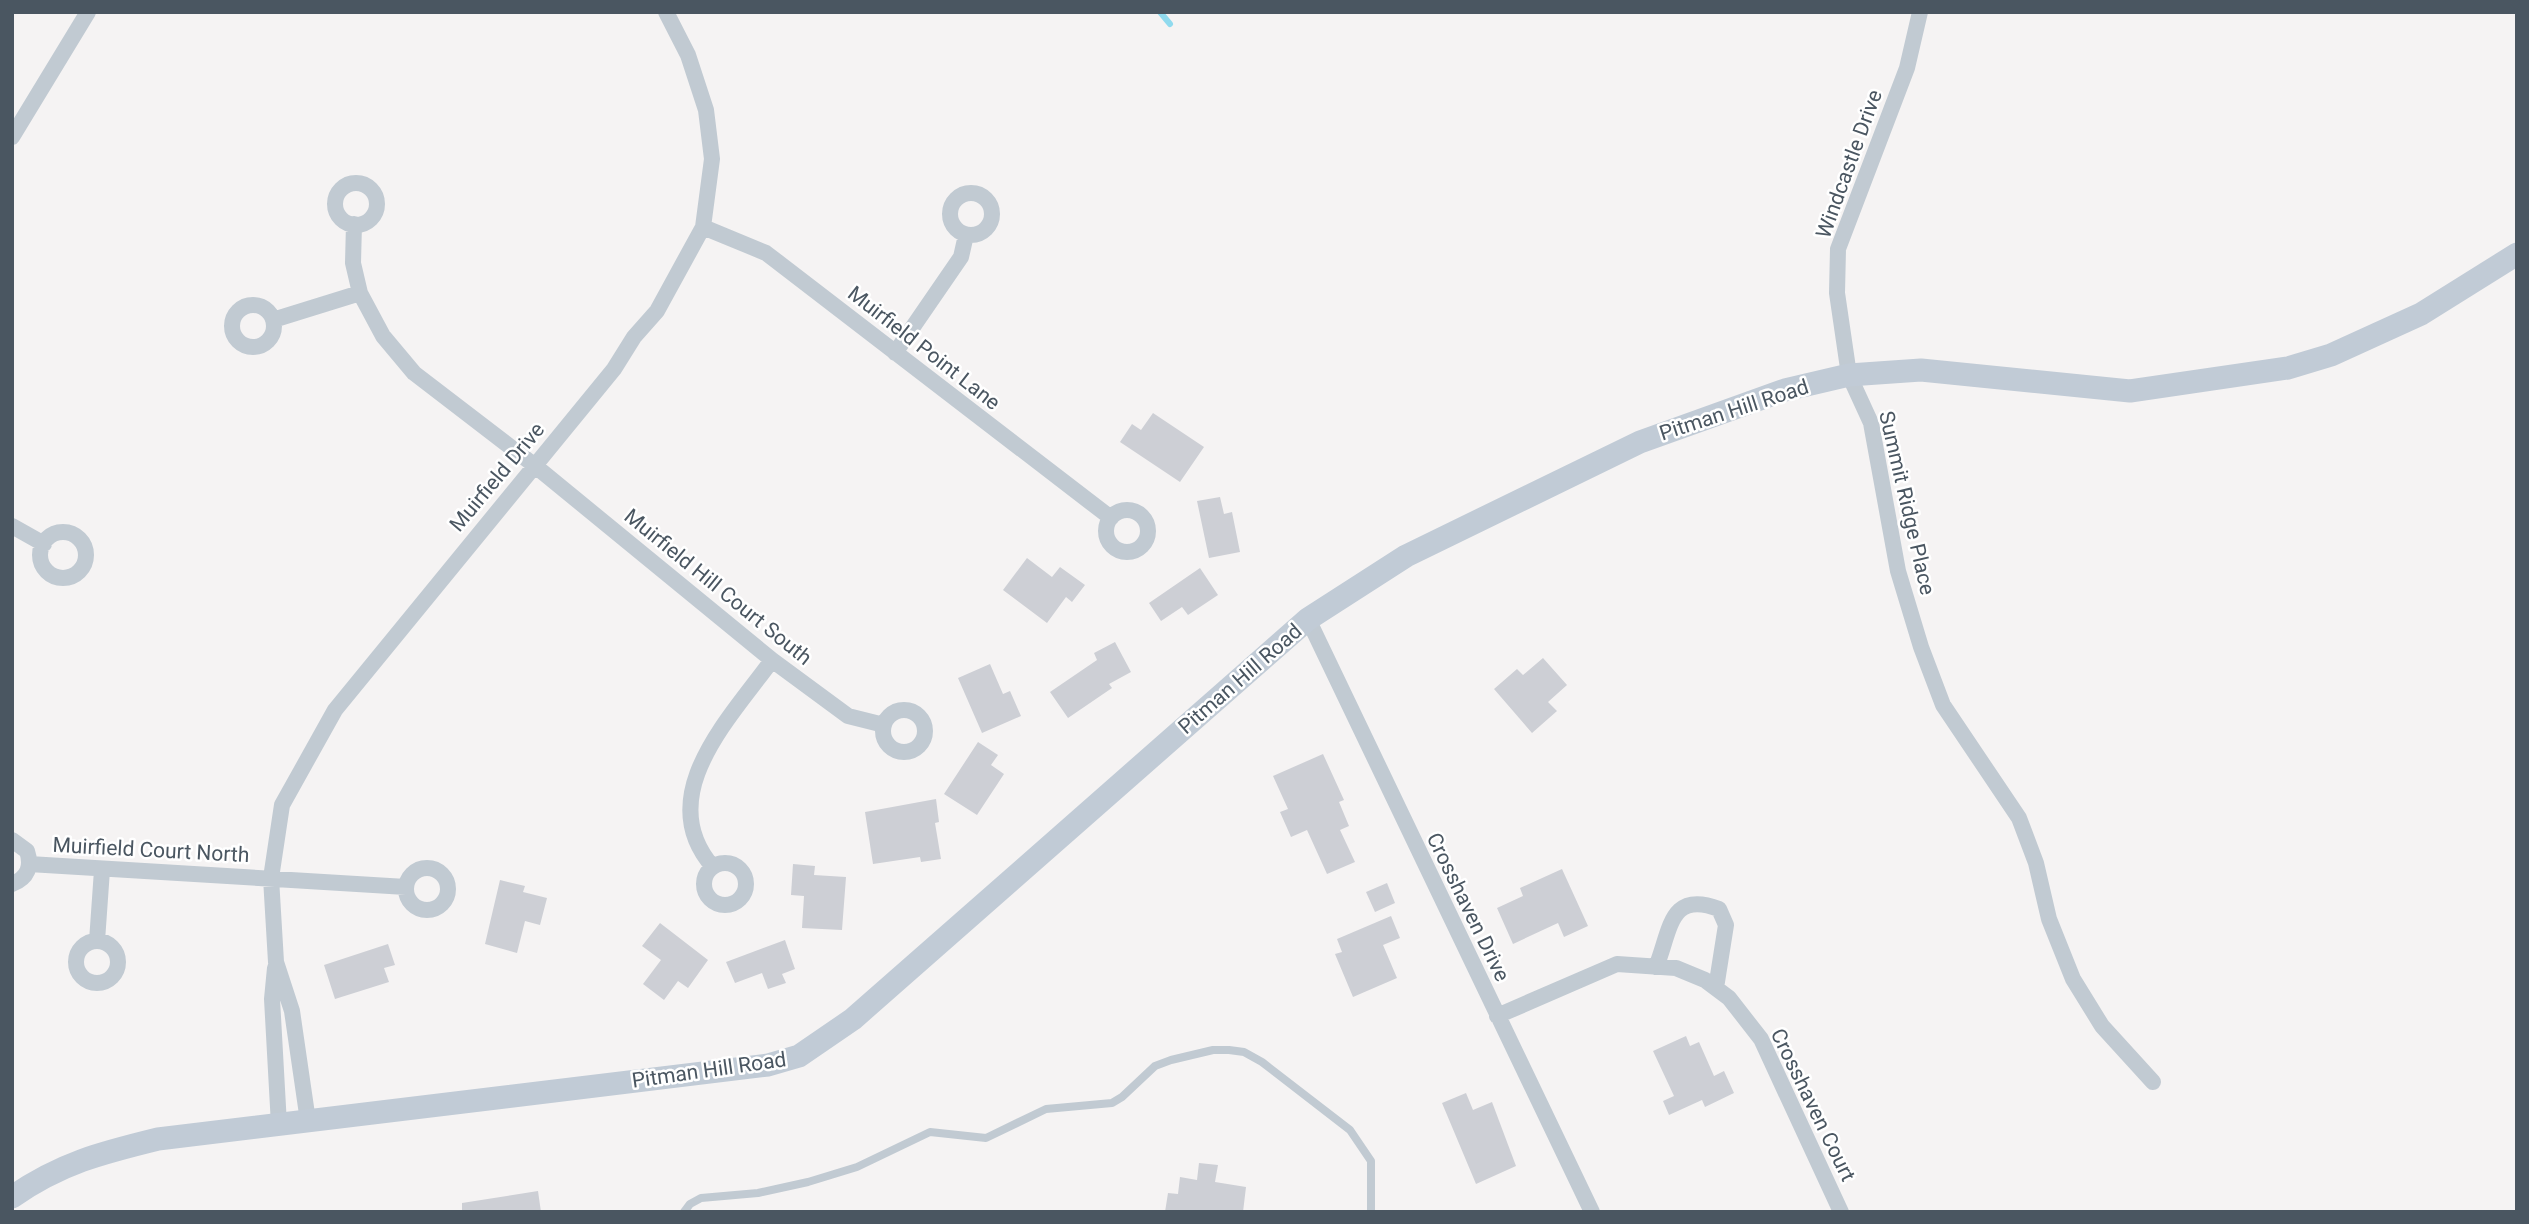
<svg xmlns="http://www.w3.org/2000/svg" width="2529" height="1224" font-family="Roboto,sans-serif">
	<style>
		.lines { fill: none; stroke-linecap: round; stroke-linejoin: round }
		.stream { stroke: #90daee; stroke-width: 6 }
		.building { fill: #cdcfd5 }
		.lane { stroke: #c1cad2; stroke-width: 8 }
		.street { stroke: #c1cad2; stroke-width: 16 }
		.secondary { stroke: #c1cbd6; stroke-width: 23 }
		.labels { text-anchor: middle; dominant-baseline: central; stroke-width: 5; stroke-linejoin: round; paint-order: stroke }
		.street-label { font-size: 21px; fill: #4a5661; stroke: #fff }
	</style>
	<rect width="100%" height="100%" fill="#f5f3f3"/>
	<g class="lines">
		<path class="stream" d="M1160 12 1170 24"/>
	</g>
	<path class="building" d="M1153 413 1204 447 1180 482 1120 442 1132 424 1141 430Z
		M1220 497 1224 514 1232 512 1240 552 1209 558 1197 501Z
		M1027 558 1052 577 1060 567 1085 585 1072 602 1066 597 1047 623 1003 590Z
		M1200 568 1218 595 1188 615 1182 607 1161 621 1149 603Z
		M1115 642 1131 672 1109 684 1112 688 1068 718 1050 692 1097 660 1094 653Z
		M1543 658 1567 685 1548 702 1557 711 1532 733 1494 689 1517 669 1523 675Z
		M990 664 1003 694 1010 691 1021 716 982 733 958 678Z
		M978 742 998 755 991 765 1004 774 977 815 944 794Z
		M1323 754 1344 800 1339 802 1349 826 1340 830 1355 862 1327 874 1307 830 1291 837 1280 812 1288 809 1273 776Z
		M936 799 939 822 935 823 941 859 921 862 920 857 873 864 865 812Z
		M793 864 815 866 814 875 846 877 842 930 802 928 804 896 791 895Z
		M1562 869 1588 926 1564 937 1558 923 1513 944 1497 908 1523 896 1520 888Z
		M500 880 525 886 523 892 547 898 540 925 525 921 517 953 485 944Z
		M1387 883 1395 903 1375 912 1366 892Z
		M1391 916 1400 938 1383 945 1397 978 1353 997 1335 954 1342 952 1337 939Z
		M660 923 708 960 688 988 678 981 664 1000 643 984 661 960 642 946Z
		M785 940 795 969 782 974 786 983 768 989 762 973 735 983 726 962Z
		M388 944 395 965 384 968 389 982 335 999 324 965Z
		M1686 1036 1690 1046 1699 1042 1714 1076 1724 1071 1734 1093 1705 1107 1702 1100 1669 1115 1663 1101 1674 1096 1653 1051Z
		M1466 1093 1473 1110 1492 1102 1516 1166 1476 1184 1442 1103Z
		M1199 1163 1218 1165 1215 1182 1246 1187 1243 1212H1165L1168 1193 1178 1194 1180 1177 1197 1180Z
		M538 1191 541 1212H462V1203Z"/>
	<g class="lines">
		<path class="lane" d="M684 1212 690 1204 701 1198 758 1193 808 1182 857 1167 930 1132 986 1138 1046 1109 1112 1103 1122 1097 1155 1066 1171 1060 1213 1050H1229L1244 1052 1262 1062 1350 1130 1371 1161V1212"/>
		<path class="street" d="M1920 12 1907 68 1838 249 1837 293 1849 375 1871 423 1898 571 1921 647 1943 705 2019 818 2036 863 2049 919 2073 979 2102 1026 2153 1082
			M12 137 88 12
			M335 204a21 21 0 1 1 42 0a21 21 0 1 1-42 0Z
			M950 214a21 21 0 1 1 42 0a21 21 0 1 1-42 0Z
			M354 224 353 263 360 293 383 336 414 373 534 465 772 660 848 716 884 725
			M703 227 766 253 1111 518
			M232 326a21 21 0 1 1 42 0a21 21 0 1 1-42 0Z
			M273 320 360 293
			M895 353 961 257 966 235
			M1106 531a21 21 0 1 1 42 0a21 21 0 1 1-42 0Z
			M12 526 44 544
			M40 555a23 23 0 1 1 46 0a23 23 0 1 1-46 0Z
			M1308 619 1592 1212
			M883 731a21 21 0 1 1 42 0a21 21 0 1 1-42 0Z
			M12 840 27 851C32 866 28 878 12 884
			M704 884a21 21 0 1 1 42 0a21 21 0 1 1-42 0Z
			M29 864 406 887
			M713 867C651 796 731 717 772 660
			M406 889a21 21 0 1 1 42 0a21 21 0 1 1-42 0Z
			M97 941 102 870
			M76 962a21 21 0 1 1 42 0a21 21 0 1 1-42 0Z
			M1656 967C1671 930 1669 890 1719 909L1726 925 1716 988
			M275 968 272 999 279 1125
			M1497 1016 1617 964 1676 968 1705 980 1729 998 1761 1039 1841 1212
			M308 1121 292 1011 276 962 271 878 282 805 335 710 614 369 634 337 657 311 703 227 712 159 706 110 688 55 666 12"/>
		<path class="secondary" d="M12 1197C61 1163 101 1153 158 1139L768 1065 799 1056 853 1019 1308 619 1406 556 1640 442 1785 390 1849 375 1921 370 2130 391 2288 368 2331 355 2421 314 2517 254"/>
	</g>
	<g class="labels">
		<g class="street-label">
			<text transform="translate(1849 164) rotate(-70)">Windcastle Drive</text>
			<text transform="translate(924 348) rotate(38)">Muirfield Point Lane</text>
			<text transform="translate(1734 410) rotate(-18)">Pitman Hill Road</text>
			<text transform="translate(497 477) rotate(-50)">Muirfield Drive</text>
			<text transform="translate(1907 503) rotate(77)">Summit Ridge Place</text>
			<text transform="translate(718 587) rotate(39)">Muirfield Hill Court South</text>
			<text transform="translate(1240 679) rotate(-41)">Pitman Hill Road</text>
			<text transform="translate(151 850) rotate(3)">Muirfield Court North</text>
			<text transform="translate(1468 907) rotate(64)">Crosshaven Drive</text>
			<text transform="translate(709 1070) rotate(-8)">Pitman Hill Road</text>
			<text transform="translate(1813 1105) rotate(64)">Crosshaven Court</text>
		</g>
	</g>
	<rect width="2529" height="1224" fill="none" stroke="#4a5661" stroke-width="28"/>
</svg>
